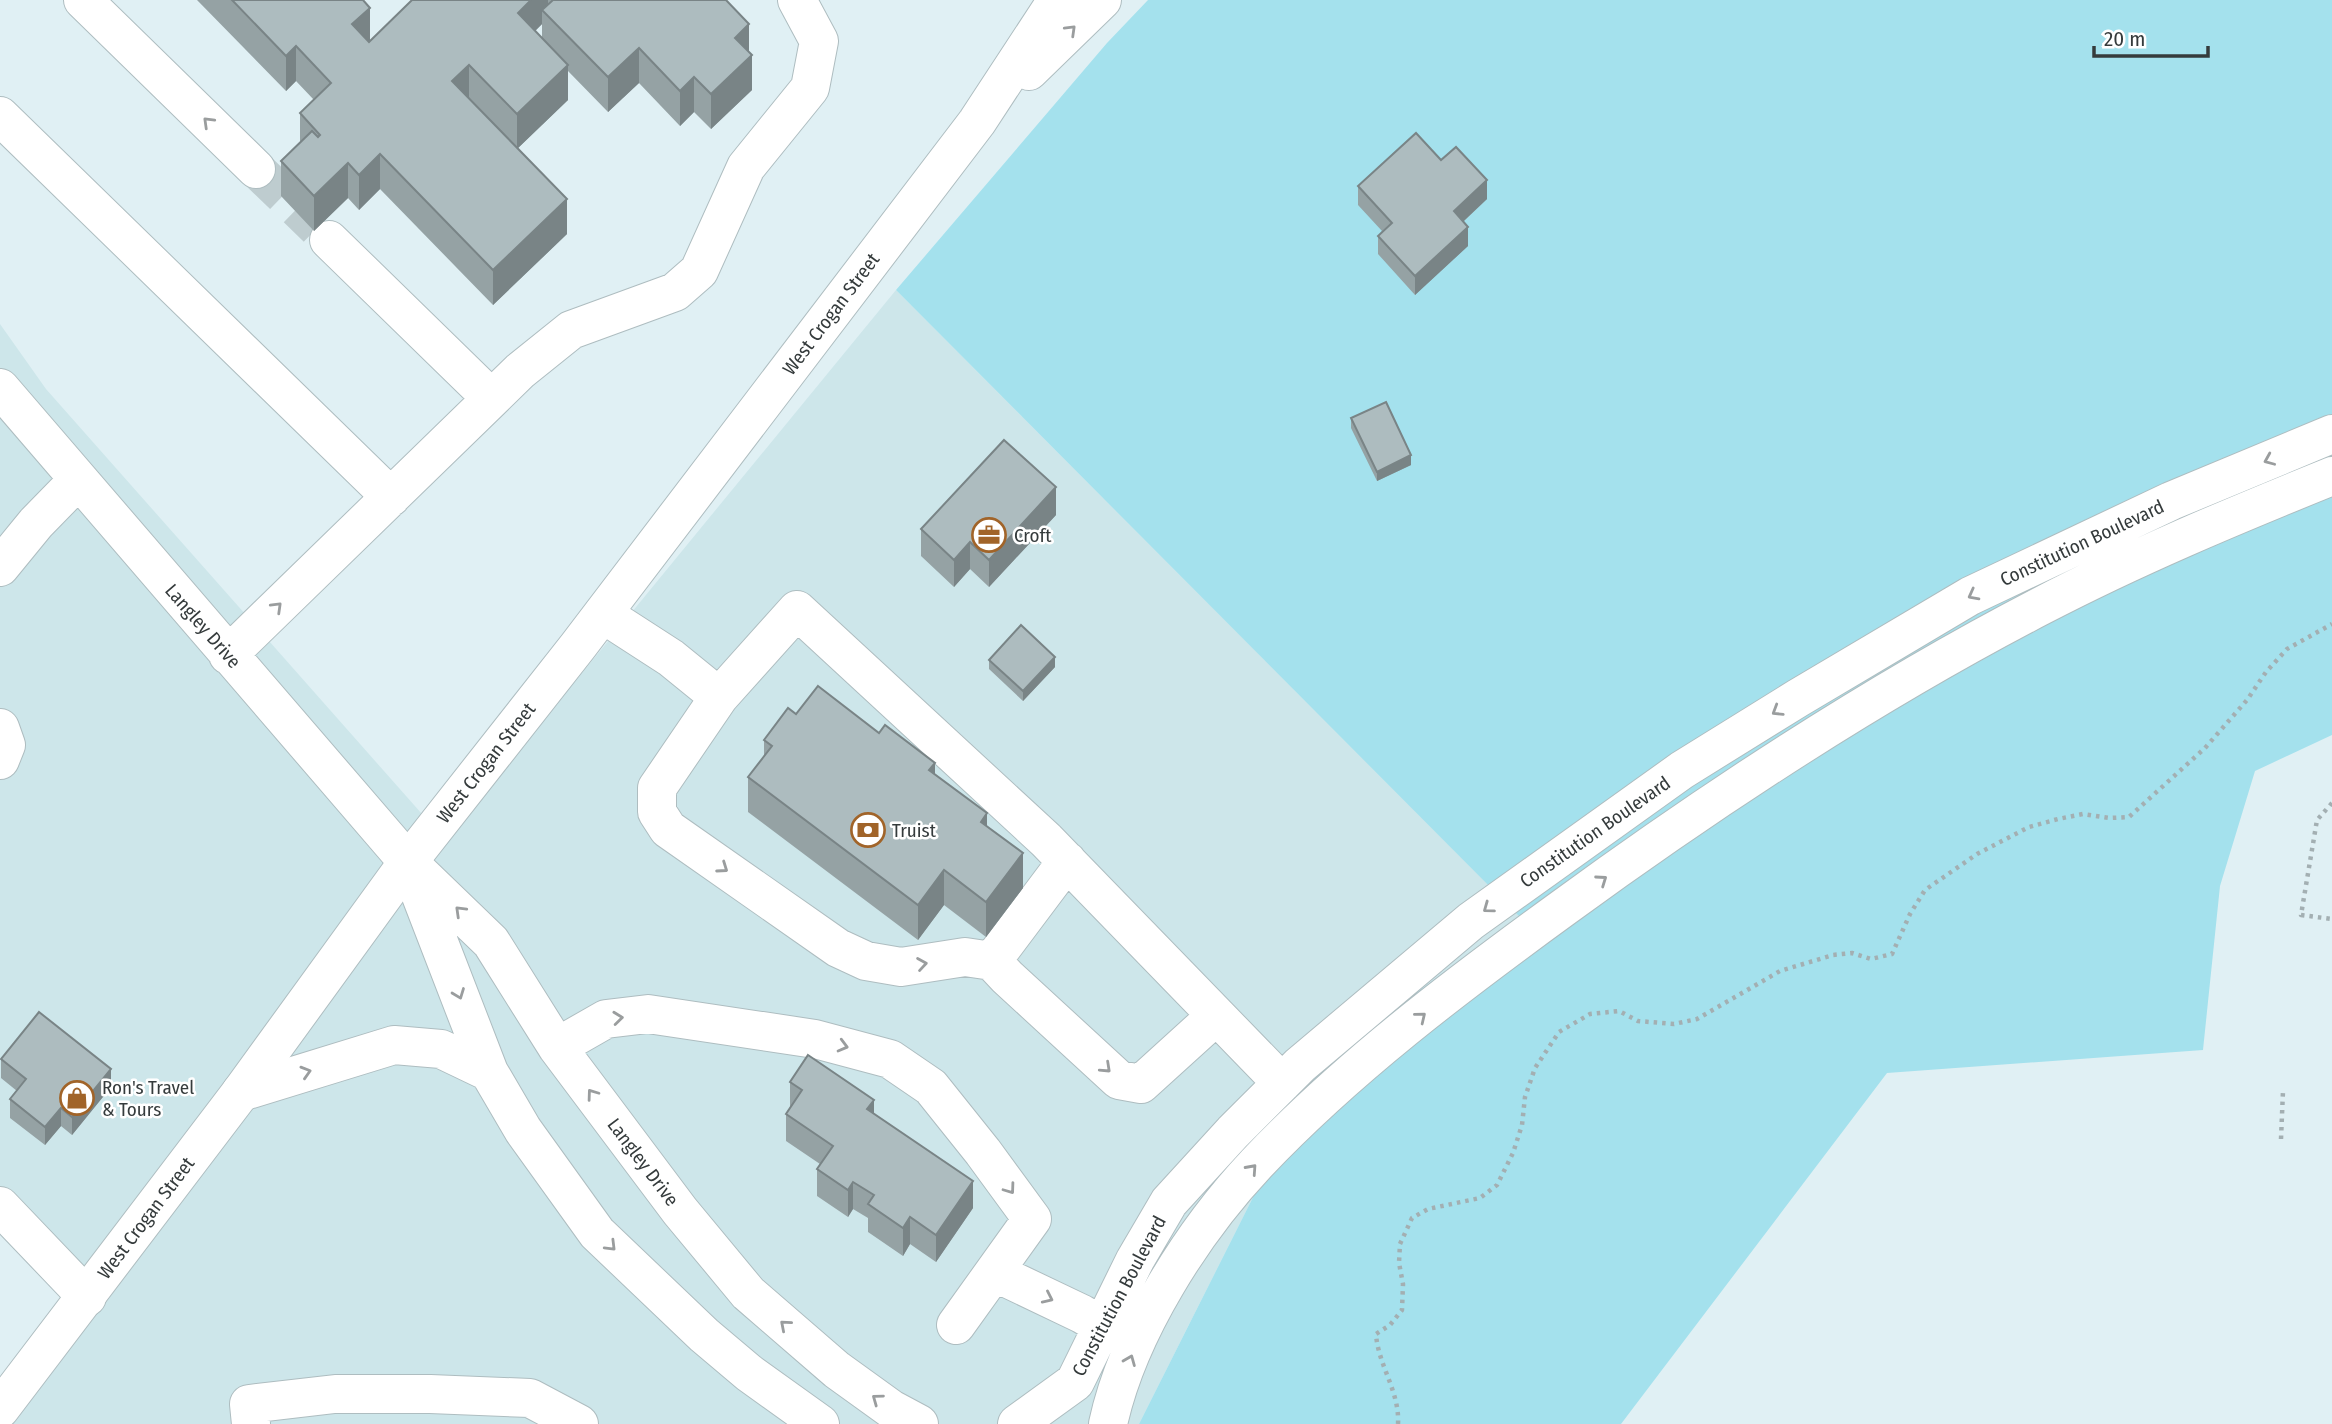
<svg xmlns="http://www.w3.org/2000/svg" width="2332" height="1424" font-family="'Fira Sans Condensed',sans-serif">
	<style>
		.built { fill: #cde6ea }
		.green { fill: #a4e1ed }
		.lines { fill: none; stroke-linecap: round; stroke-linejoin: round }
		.minor-tunnel { stroke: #becccf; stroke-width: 38; stroke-dasharray: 38 19; stroke-linecap: butt }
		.minor-casing { stroke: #aebdc0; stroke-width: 40 }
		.major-casing { stroke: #aebdc0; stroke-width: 40 }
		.path { stroke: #a3afb2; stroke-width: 4.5; stroke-dasharray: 3.5 5; stroke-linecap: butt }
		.minor { stroke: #fff; stroke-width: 38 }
		.major { stroke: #fff; stroke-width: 38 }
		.wall { fill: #95a2a4; fill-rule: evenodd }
		.shaded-wall { fill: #798486 }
		.building { fill: #adbcbf; stroke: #798486; stroke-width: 2 }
		.oneway { stroke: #9a9d9e }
		.labels { text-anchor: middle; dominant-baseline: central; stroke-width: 5; stroke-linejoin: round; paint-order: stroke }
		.street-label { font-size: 19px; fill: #353b3c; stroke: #fff }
		.poi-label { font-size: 19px; fill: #353b3c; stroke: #fff; text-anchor: start }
	</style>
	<rect width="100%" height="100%" fill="#e0f0f4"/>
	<path class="built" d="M896 290 1520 916 1319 1066 1139 1424H0L73 1304 0 1222V324L46 389 445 840Z"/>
	<path class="green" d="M1148 0H2332V735L2255 771 2220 886 2203 1050 1887 1073 1621 1424H1139L1319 1066 1519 916 896 290 1107 43Z"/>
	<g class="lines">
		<path class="minor-tunnel" d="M256 169 317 228"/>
		<g class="minor-casing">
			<path id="minor" d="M83 0 256 169
				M0 116 391 497
				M329 240 491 398
				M0 388 408 862 491 942 557 1047 680 1211 748 1293 837 1370 891 1409 919 1424
				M0 567 36 523 78 480
				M603 614 671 658 719 697 797 610 1046 840 1282 1083
				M228 655 520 371 571 330 675 292 699 271 746 167 810 88 819 41 797 0
				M719 697 657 788V812L668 829 838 948 866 961 901 967 965 957 992 961 1007 977 1119 1080 1141 1084 1216 1016
				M0 728 6 745 0 760
				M411 870 489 1072 523 1130 597 1233 704 1335 749 1373 820 1424
				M992 961 1067 861
				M557 1047 606 1019 648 1014 815 1039 890 1059 931 1087 983 1152 1032 1219 956 1325
				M241 1092 394 1045 441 1049 489 1072
				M0 1206 87 1297
				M994 1272 1082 1314 1102 1326
				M251 1424 249 1404 335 1394H430L530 1398 579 1424
				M1017 1424 1075 1382 1135 1260 1169 1202 1233 1132 1300 1065 1471 921 1682 770 1798 698 1970 596 2171 501 2332 434
				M1108 1424C1128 1332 1193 1231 1257 1163 1347 1068 1457 985 1563 908 1715 797 1873 693 2041 606 2135 557 2233 516 2332 476"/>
		</g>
		<g class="major-casing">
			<path id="major" d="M1029 71 1102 0
				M0 1409 241 1092 408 862 578 646 977 122 1057 0"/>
		</g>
		<path class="path" d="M2332 803 2317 820 2301 915 2332 919
			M2281 1139 2283 1091
			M1398 1424C1400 1392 1378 1365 1376 1334L1390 1325 1402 1310 1403 1284 1399 1263 1400 1244 1412 1218 1428 1209 1480 1198 1497 1185 1513 1153 1522 1125 1525 1097 1535 1068 1559 1032 1590 1014 1619 1011 1638 1021 1674 1024 1697 1019 1780 971 1833 955 1852 953 1871 959 1892 954 1910 914 1925 890 1977 854 2029 827 2058 819 2083 814 2110 818 2129 817 2205 748 2247 700 2266 672 2287 649 2332 624"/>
		<use href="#minor" class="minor"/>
		<use href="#major" class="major"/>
	</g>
	<path class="wall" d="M197 0H363L370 41 412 0H726L749 53 752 90 711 129 694 112 680 126 639 83 608 112 568 71V100L518 148 567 234 493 305 380 189 359 210 348 198 314 231 281 196V161L300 143V113L314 100 296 81 286 91ZM542 24V39L535 31Z
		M1441 160 1487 199 1463 222 1468 246 1415 295 1378 254V236L1382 231 1358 205V186Z
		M1351 418 1411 465 1377 481 1351 428Z
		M1056 515 989 587 970 569 954 587 921 556V529Z
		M989 660 1055 667 1023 701 989 669Z
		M796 714 935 775 987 826 1023 888 986 937 944 905 918 940 748 812V777L764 757V740Z
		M1 1059 111 1087 72 1135 61 1126 45 1145 10 1118V1099L17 1091 1 1078Z
		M790 1082 874 1114 973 1208 936 1262 910 1244 903 1256 868 1232V1218L853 1209 848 1217 817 1196V1169L820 1164 786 1141V1114L790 1109Z"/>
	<path class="shaded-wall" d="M531 0H548V16L542 10V24L518 48V13Z
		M370 8V43L352 24Z
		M749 24V57L752 55V90L711 129V94L735 38Z
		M296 46V81L286 91V56Z
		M639 48V83L608 112V77Z
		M469 65V100L452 81Z
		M568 65V100L517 149V114Z
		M694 77V112L680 126V91Z
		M380 154V189L359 210V175Z
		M348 163V198L314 231V196Z
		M1487 180V199L1454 230V211Z
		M567 199V234L493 305V270Z
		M1468 227V246L1415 295V276Z
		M1411 455V465L1377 481V472Z
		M1056 487V515L989 587V560Z
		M970 542V569L954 587V560Z
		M1055 657V667L1023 701V691Z
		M935 763V798L929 770Z
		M987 813V848L981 822Z
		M1023 853V888L986 937V902Z
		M944 870V905L918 940V905Z
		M111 1069V1087L72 1135V1117Z
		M874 1100V1127L867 1109Z
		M61 1108V1126L45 1145V1127Z
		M973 1181V1208L936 1262V1235Z
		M853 1182V1209L848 1217V1190Z
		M910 1217V1244L903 1256V1228Z"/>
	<path class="building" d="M232 0H363L370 8 352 24 369 42 412 0H531L518 13 568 65 517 114 469 65 452 81 567 199 493 270 380 154 359 175 348 163 314 196 281 161 312 131 318 137 320 135 300 113 331 83 296 46 286 56Z
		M553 0H726L749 24 735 38 752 55 711 94 694 77 680 91 639 48 608 77 542 10Z
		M1416 133 1441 160 1456 147 1487 180 1454 211 1468 227 1415 276 1378 236 1392 223 1358 186Z
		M1386 402 1411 455 1377 472 1351 418Z
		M1004 440 1056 487 989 560 970 542 954 560 921 529Z
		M1021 625 1055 657 1023 691 989 660Z
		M818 686 879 733 885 725 935 763 929 770 987 813 981 822 1023 853 986 902 944 870 918 905 748 777 772 746 764 740 788 708 796 714Z
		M39 1012 111 1069 72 1117 61 1108 45 1127 10 1099 26 1079 1 1059Z
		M808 1055 874 1100 867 1109 973 1181 936 1235 910 1217 903 1228 868 1204 874 1195 853 1182 848 1190 817 1169 833 1146 786 1114 802 1090 790 1082Z"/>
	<defs><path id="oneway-chevron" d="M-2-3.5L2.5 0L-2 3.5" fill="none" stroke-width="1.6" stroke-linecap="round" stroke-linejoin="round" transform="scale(1.75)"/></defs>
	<g class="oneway">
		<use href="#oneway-chevron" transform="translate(1071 30) rotate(-44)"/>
		<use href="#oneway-chevron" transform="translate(208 122) rotate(-136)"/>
		<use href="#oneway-chevron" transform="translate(2269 460) rotate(157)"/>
		<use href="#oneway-chevron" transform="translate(1973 595) rotate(152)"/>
		<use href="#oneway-chevron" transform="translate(277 607) rotate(-44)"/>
		<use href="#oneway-chevron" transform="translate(1777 711) rotate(148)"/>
		<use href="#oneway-chevron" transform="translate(723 868) rotate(35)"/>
		<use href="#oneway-chevron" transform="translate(1602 880) rotate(-35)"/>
		<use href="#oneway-chevron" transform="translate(1488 908) rotate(144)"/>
		<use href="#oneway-chevron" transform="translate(460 911) rotate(-136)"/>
		<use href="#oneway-chevron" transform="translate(922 964) rotate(-9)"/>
		<use href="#oneway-chevron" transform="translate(459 994) rotate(69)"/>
		<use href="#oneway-chevron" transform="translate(1421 1017) rotate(-39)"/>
		<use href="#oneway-chevron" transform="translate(618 1018) rotate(-6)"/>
		<use href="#oneway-chevron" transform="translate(843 1046) rotate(15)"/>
		<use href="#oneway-chevron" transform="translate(1106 1068) rotate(43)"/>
		<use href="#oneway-chevron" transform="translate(306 1072) rotate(-17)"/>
		<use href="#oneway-chevron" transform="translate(592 1094) rotate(-126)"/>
		<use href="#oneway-chevron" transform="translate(1252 1169) rotate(-48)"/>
		<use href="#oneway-chevron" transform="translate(1010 1189) rotate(54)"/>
		<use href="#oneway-chevron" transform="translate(611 1246) rotate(45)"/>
		<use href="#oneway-chevron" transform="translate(1048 1298) rotate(25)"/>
		<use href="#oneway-chevron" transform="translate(785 1325) rotate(-139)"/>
		<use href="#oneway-chevron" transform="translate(1130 1360) rotate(-68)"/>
		<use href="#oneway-chevron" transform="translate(877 1399) rotate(-144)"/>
	</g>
	<defs>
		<g id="office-ring" transform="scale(1.75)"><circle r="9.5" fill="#fff" stroke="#a16429" stroke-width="1.5"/><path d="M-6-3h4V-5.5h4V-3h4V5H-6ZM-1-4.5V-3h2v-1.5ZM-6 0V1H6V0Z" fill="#a16429"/></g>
		<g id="bank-ring" transform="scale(1.75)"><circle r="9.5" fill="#fff" stroke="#a16429" stroke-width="1.5"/><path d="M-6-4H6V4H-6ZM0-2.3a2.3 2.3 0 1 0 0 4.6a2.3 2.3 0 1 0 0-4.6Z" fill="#a16429"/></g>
		<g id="shop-ring" transform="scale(1.75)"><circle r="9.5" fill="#fff" stroke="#a16429" stroke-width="1.5"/><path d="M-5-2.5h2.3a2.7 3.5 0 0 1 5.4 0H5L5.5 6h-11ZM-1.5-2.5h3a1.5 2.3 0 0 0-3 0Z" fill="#a16429"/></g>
	</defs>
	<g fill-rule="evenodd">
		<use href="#office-ring" x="989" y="535"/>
		<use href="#bank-ring" x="868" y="830"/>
		<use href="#shop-ring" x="77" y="1098"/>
	</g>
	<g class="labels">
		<g class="street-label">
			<text transform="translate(831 314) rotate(-53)">West Crogan Street</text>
			<text transform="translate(2082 543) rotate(-25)">Constitution Boulevard</text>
			<text transform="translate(203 626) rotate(49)">Langley Drive</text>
			<text transform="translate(486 763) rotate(-52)">West Crogan Street</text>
			<text transform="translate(1595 832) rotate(-35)">Constitution Boulevard</text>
			<text transform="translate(643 1162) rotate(53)">Langley Drive</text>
			<text transform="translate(146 1218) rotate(-53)">West Crogan Street</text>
			<text transform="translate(1119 1296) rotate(-62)">Constitution Boulevard</text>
		</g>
		<g class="poi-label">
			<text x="1014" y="535">Croft</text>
			<text x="892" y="830">Truist</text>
			<text x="102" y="1087">Ron's Travel<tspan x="102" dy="22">&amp; Tours</tspan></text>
		</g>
	</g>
	<path d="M2094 46v10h114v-10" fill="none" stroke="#353b3c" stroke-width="3.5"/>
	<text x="2104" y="46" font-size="21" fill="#353b3c" stroke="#ffffff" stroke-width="5" paint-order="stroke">20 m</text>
</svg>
